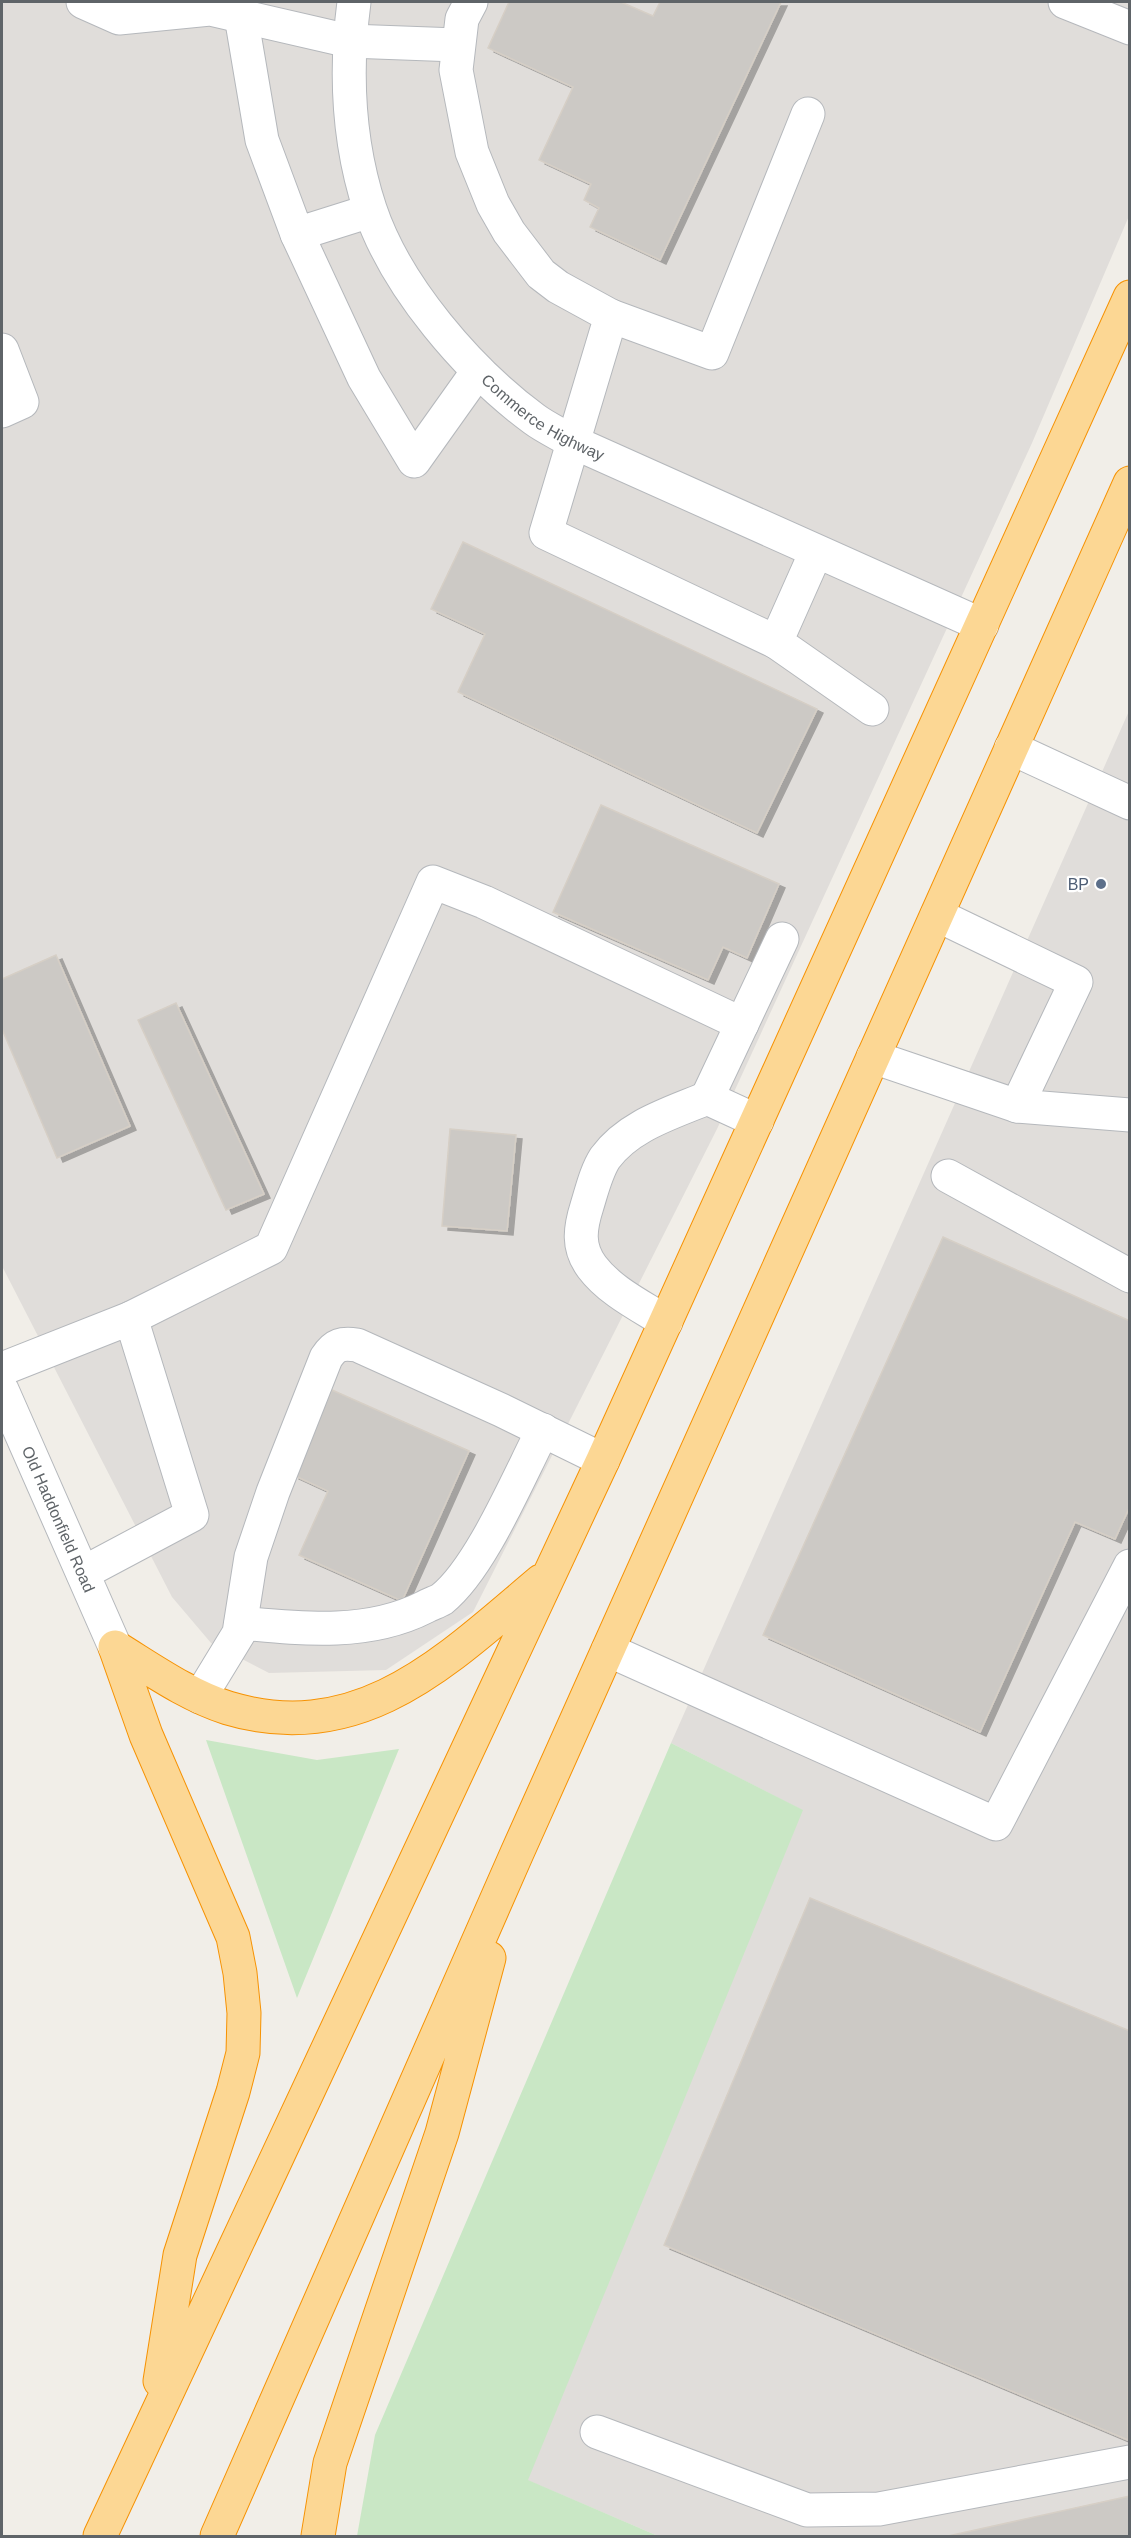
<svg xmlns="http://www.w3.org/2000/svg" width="1131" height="2538" font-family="Helvetica,sans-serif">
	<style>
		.industrial { fill: #e0ddda }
		.green { fill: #c9e7c5 }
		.building { fill: #ccc9c5; stroke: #d6cfc6; stroke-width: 1.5; filter: url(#shadow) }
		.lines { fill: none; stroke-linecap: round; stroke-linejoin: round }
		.minor-casing { stroke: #b5b8bc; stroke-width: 35 }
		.highway-casing { stroke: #f69203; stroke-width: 35 }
		.minor { stroke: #fff; stroke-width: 33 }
		.highway { stroke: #fcd794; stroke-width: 33 }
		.service-dot { fill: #5c6f8a; stroke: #fff; stroke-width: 2 }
		.labels { text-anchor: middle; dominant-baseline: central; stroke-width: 4.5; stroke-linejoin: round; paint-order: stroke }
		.street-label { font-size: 16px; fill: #5f6468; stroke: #fff }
		.service-label { font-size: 16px; fill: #4e5e75; stroke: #fff; text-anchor: end }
	</style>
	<defs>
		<filter id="shadow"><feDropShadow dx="6" dy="4" stdDeviation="0" flood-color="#0004"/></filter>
	</defs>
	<rect width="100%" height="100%" fill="#f1eee8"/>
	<path class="industrial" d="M2 2H1129V216L1032 443 717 1129 473 1612 386 1670 269 1673 211 1643 172 1597 2 1266Z
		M1129 711V2536H658L527 2480 802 1810 671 1743Z"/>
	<path class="green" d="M206 1740 317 1760 399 1749 297 1998Z
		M671 1743 803 1810 528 2480 658 2536H357L375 2435Z"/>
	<path class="building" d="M509 2H621L653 16 660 2H781L660 260 590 227 599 208 584 200 591 184 539 160 573 87 488 48Z
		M463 542 817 709 757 833 458 692 485 634 431 609Z
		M601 805 779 884 747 958 723 947 708 980 553 912Z
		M56 955 130 1126 57 1158 2 1029V979Z
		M176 1003 264 1194 226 1210 138 1020Z
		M450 1129 516 1135 507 1231 442 1226Z
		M943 1237 1130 1321V1506L1115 1539 1075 1522 980 1732 763 1635Z
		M332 1390 469 1451 402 1601 299 1555 328 1491 293 1475Z
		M810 1898 1130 2031 1128 2440 664 2245Z
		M1130 2496V2536H948Z"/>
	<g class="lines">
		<g class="minor-casing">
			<g id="minor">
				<path d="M83 2 119 18 210 9 349 41 457 45"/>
				<path id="s1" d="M354 2C345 71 348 142 370 209 396 287 469 371 534 419 546 428 560 434 573 442L982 625"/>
				<path d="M471 2 462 19 456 70 472 152 493 204 509 232 541 274 558 287 611 316 546 533 776 642"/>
				<path d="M1065 2 1130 28"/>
				<path d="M241 16 262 140 297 234 370 211"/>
				<path d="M297 234 364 378 414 461 478 371"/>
				<path d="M611 316 712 353 808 114"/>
				<path d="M2 350 22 402 2 411"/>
				<path d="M816 552 776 642 872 709"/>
				<path d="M1011 748 1130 803"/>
				<path d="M937 915 1076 982 1017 1106"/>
				<path d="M873 1057 1017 1106 1130 1115"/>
				<path d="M757 1121 707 1098 782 939"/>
				<path d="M948 1176 1130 1276"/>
				<path d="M131 1318 271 1248 433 882 484 902 742 1024"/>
				<path d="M666 1322C641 1306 610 1291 592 1267 577 1247 580 1228 587 1206 592 1190 596 1172 605 1158 629 1125 672 1113 707 1098"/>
				<path d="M2 1369 131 1318 192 1515 83 1573"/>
				<path id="s2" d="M2 1390 115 1647"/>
				<path d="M241 1623C303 1629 368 1636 425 1607 430 1604 437 1602 442 1599 481 1568 519 1476 543 1430"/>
				<path d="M608 1650 996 1824 1130 1566"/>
				<path d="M200 1697 239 1633 251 1557 273 1492 326 1358C335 1344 342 1343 357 1345L501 1410 603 1460"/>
				<path d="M597 2432 807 2510 879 2509 1130 2462"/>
			</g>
		</g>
		<g class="highway-casing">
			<path id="highway" d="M115 1647 146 1735 233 1937 240 1973 244 2013 243 2053 233 2092 180 2255 160 2381
				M115 1647C151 1669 187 1695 228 1708 361 1748 448 1659 541 1581
				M100 2536 603 1460 1130 297
				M217 2536 517 1853 1130 483
				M318 2536 330 2463 442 2133 489 1958"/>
		</g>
		<use href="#minor" class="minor"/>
		<use href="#highway" class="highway"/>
	</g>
	<circle class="service-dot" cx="1101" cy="884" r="6"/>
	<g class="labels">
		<g class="street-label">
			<text stroke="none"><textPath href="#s1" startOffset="486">Commerce Highway</textPath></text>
			<text stroke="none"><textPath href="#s2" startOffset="141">Old Haddonfield Road</textPath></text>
		</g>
		<g class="service-label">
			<text x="1089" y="884">BP</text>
		</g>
	</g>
	<rect width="1131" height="2538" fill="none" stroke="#5f6468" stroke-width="6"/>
</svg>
